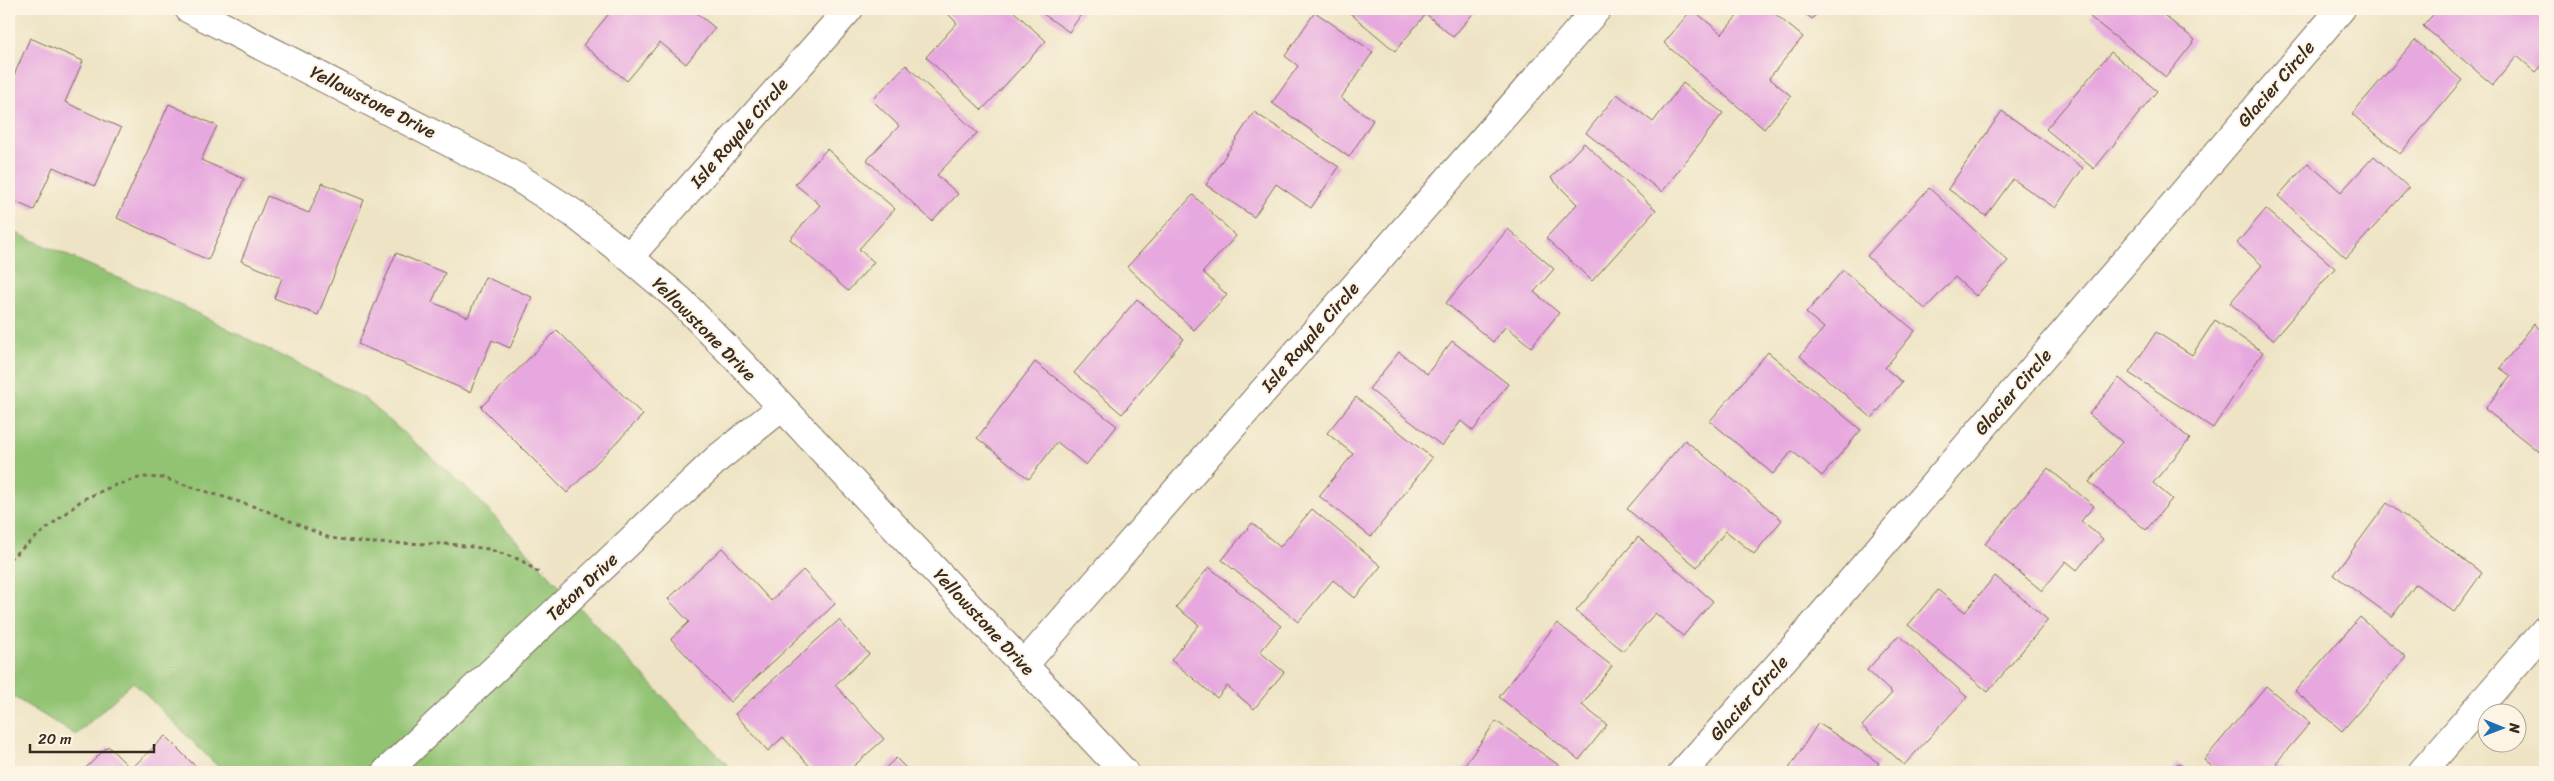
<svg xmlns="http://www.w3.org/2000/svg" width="2554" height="781" font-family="Sriracha,sans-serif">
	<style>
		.green { fill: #92c373; stroke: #667648 }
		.building { fill: #e7a8df }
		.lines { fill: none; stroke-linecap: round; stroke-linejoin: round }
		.minor-casing { stroke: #7a6b58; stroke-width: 30 }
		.path { stroke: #7a6b58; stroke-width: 3; stroke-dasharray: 4 4; stroke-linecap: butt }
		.minor { stroke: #fff; stroke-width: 28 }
		.labels { text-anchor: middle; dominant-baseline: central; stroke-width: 4; stroke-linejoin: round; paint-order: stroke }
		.street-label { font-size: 18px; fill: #3b2a1e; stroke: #fcf5e5 }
	</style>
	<rect width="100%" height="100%" fill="#fcf5e5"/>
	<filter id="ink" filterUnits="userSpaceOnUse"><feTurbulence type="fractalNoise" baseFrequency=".02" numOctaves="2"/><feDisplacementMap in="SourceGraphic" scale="10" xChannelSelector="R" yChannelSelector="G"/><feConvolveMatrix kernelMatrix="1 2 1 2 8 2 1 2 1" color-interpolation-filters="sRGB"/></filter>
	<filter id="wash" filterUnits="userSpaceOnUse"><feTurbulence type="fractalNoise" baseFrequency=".0096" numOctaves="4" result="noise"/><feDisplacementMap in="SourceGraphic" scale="20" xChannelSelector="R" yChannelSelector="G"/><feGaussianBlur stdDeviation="1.12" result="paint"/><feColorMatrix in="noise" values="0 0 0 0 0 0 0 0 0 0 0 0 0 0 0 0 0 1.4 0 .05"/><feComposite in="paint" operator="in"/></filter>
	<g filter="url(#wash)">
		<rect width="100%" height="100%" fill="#eee4c5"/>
		<path class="green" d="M9 230 185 307 364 398 472 493 734 772H223L133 682 76 735 9 694Z"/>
		<g id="blocks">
			<path class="building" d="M613 9H692L715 28 686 64 660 42 627 81 583 45Z
				M945 9H1011L1046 41 982 110 926 57 957 23 944 10Z
				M1036 9H1085L1069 32Z
				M1345 9H1477L1453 37 1426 14 1395 51Z
				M1692 9 1722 34 1743 9H1769L1803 37 1769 78 1791 96 1764 129 1664 43Z
				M1799 9H1820L1812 19Z
				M2097 9H2164L2161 13 2195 40 2166 77 2090 17Z
				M2438 9H2476L2479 12 2482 9H2545V23L2541 28 2545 31V62L2536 72 2517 56 2493 85 2423 26Z
				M1315 12 1373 52 1341 98 1373 120 1349 157 1272 103 1298 66 1285 56Z
				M30 38 83 61 65 102 121 128 95 186 53 167 34 210 9 199V87Z
				M2415 40 2462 80 2400 154 2352 114Z
				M2111 52 2157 91 2094 169 2046 129Z
				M906 65 977 133 937 175 958 194 932 221 867 160 899 126 872 100Z
				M1683 83 1723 113 1662 192 1586 133 1617 94 1653 122Z
				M169 104 217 126 201 160 244 179 208 260 117 218Z
				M2002 111 2083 168 2055 208 2013 179 1986 216 1948 189Z
				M1254 112 1339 167 1311 208 1276 184 1254 217 1206 185Z
				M1584 143 1656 210 1592 281 1546 238 1577 204 1551 178Z
				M827 149 895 209 859 249 874 262 848 291 790 239 820 205 795 184Z
				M2374 156 2409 188 2346 258 2278 196 2308 163 2341 192Z
				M322 183 364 200 318 315 274 298 282 278 241 261 267 196 309 213Z
				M1929 188 2008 261 1976 296 1955 277 1925 309 1867 256Z
				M1193 195 1236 236 1203 272 1227 295 1194 330 1127 267Z
				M2266 209 2335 268 2273 340 2230 303 2262 265 2237 243Z
				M1508 229 1554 269 1534 292 1559 313 1531 347 1506 326 1493 342 1446 303Z
				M396 253 445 273 432 302 468 317 485 277 532 297 510 348 492 340 470 392 358 344Z
				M1843 270 1915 331 1885 368 1902 382 1872 418 1800 356 1824 328 1806 313Z
				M1137 299 1184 339 1122 414 1074 373Z
				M2215 320 2263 352 2213 428 2129 373 2156 332 2192 355Z
				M2534 324 2545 333V444L2539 452 2485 409 2511 376 2500 368Z
				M557 330 643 415 567 493 481 407Z
				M1452 341 1508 384 1473 431 1461 421 1442 446 1369 389 1399 352 1427 374Z
				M1768 352 1861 430 1822 476 1792 451 1773 474 1710 421Z
				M1035 362 1117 426 1086 465 1057 442 1029 479 977 438Z
				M2119 378 2190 439 2153 483 2172 499 2146 530 2089 482 2122 442 2089 414Z
				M1356 397 1432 458 1371 537 1319 496 1353 454 1327 433Z
				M1685 440 1782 520 1754 554 1726 531 1697 567 1627 509Z
				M2048 468 2094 506 2081 521 2103 539 2077 570 2066 561 2042 591 1985 544Z
				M2387 503 2482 573 2454 612 2416 584 2392 617 2334 575Z
				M1312 509 1381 566 1355 598 1333 580 1298 622 1222 560 1252 523 1280 547Z
				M1638 537 1713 601 1683 636 1655 613 1623 651 1576 611Z
				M722 548 771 601 803 570 835 604 730 702 671 639 689 622 668 599Z
				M1209 567 1281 626 1260 652 1284 672 1254 709 1227 686 1217 698 1171 660 1199 625 1176 607Z
				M1995 576 2048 620 1988 692 1908 625 1938 590 1965 612Z
				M2360 617 2406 657 2342 731 2295 691Z
				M839 620 869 654 835 685 884 739 847 772H815L783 737 768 751 735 714Z
				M1557 623 1612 666 1582 705 1607 725 1579 760 1499 697Z
				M1899 635 1967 697 1904 765 1862 726 1892 693 1867 670Z
				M2266 686 2310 723 2276 763 2287 772H2219L2204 760Z
				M1496 721 1560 766 1555 772H1460Z
				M1818 723 1879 763 1873 772H1787Z
				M165 736 201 772H82L108 746 131 769Z
				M896 758 910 772H881Z
				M2178 763 2190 772H2171Z"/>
		</g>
	</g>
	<g filter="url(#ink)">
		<use href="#blocks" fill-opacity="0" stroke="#7a6b58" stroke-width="1"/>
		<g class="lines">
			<g class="minor-casing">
				<path id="minor" d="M189 9 517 177 573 213 629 257 680 300 742 364 1124 772
					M629 257 849 9
					M1024 665 1597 9
					M386 772 718 458 782 407
					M1683 772 1799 642 2341 9
					M2422 772 2545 630"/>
			</g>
			<path class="path" d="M9 559 82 500 113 486 142 477 163 478 262 509 330 538 370 543 450 544 488 549 521 560 542 575"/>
			<use href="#minor" class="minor"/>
		</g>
	</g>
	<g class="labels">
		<g class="street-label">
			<text transform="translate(2276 84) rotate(-49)">Glacier Circle</text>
			<text transform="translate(373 102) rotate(27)">Yellowstone Drive</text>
			<text transform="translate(739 133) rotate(-49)">Isle Royale Circle</text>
			<text transform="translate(704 329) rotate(45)">Yellowstone Drive</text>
			<text transform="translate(1310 337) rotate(-49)">Isle Royale Circle</text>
			<text transform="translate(2013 392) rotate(-49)">Glacier Circle</text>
			<text transform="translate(582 587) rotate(-43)">Teton Drive</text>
			<text transform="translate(984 622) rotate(47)">Yellowstone Drive</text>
			<text transform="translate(1749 698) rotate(-48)">Glacier Circle</text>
		</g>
	</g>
	<rect width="2554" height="781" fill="none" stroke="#fcf5e5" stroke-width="30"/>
	<g transform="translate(2502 728) rotate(91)"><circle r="24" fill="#fcf5e5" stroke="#afa495"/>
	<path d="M0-4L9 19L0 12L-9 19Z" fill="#1f6fb2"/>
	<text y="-8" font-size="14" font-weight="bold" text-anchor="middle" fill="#3b2a1e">N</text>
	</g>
	<path d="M30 744v8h124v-8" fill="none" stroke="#3b2a1e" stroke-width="2.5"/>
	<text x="38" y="744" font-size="15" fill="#3b2a1e" stroke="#fcf5e5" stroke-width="4" paint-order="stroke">20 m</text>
</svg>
